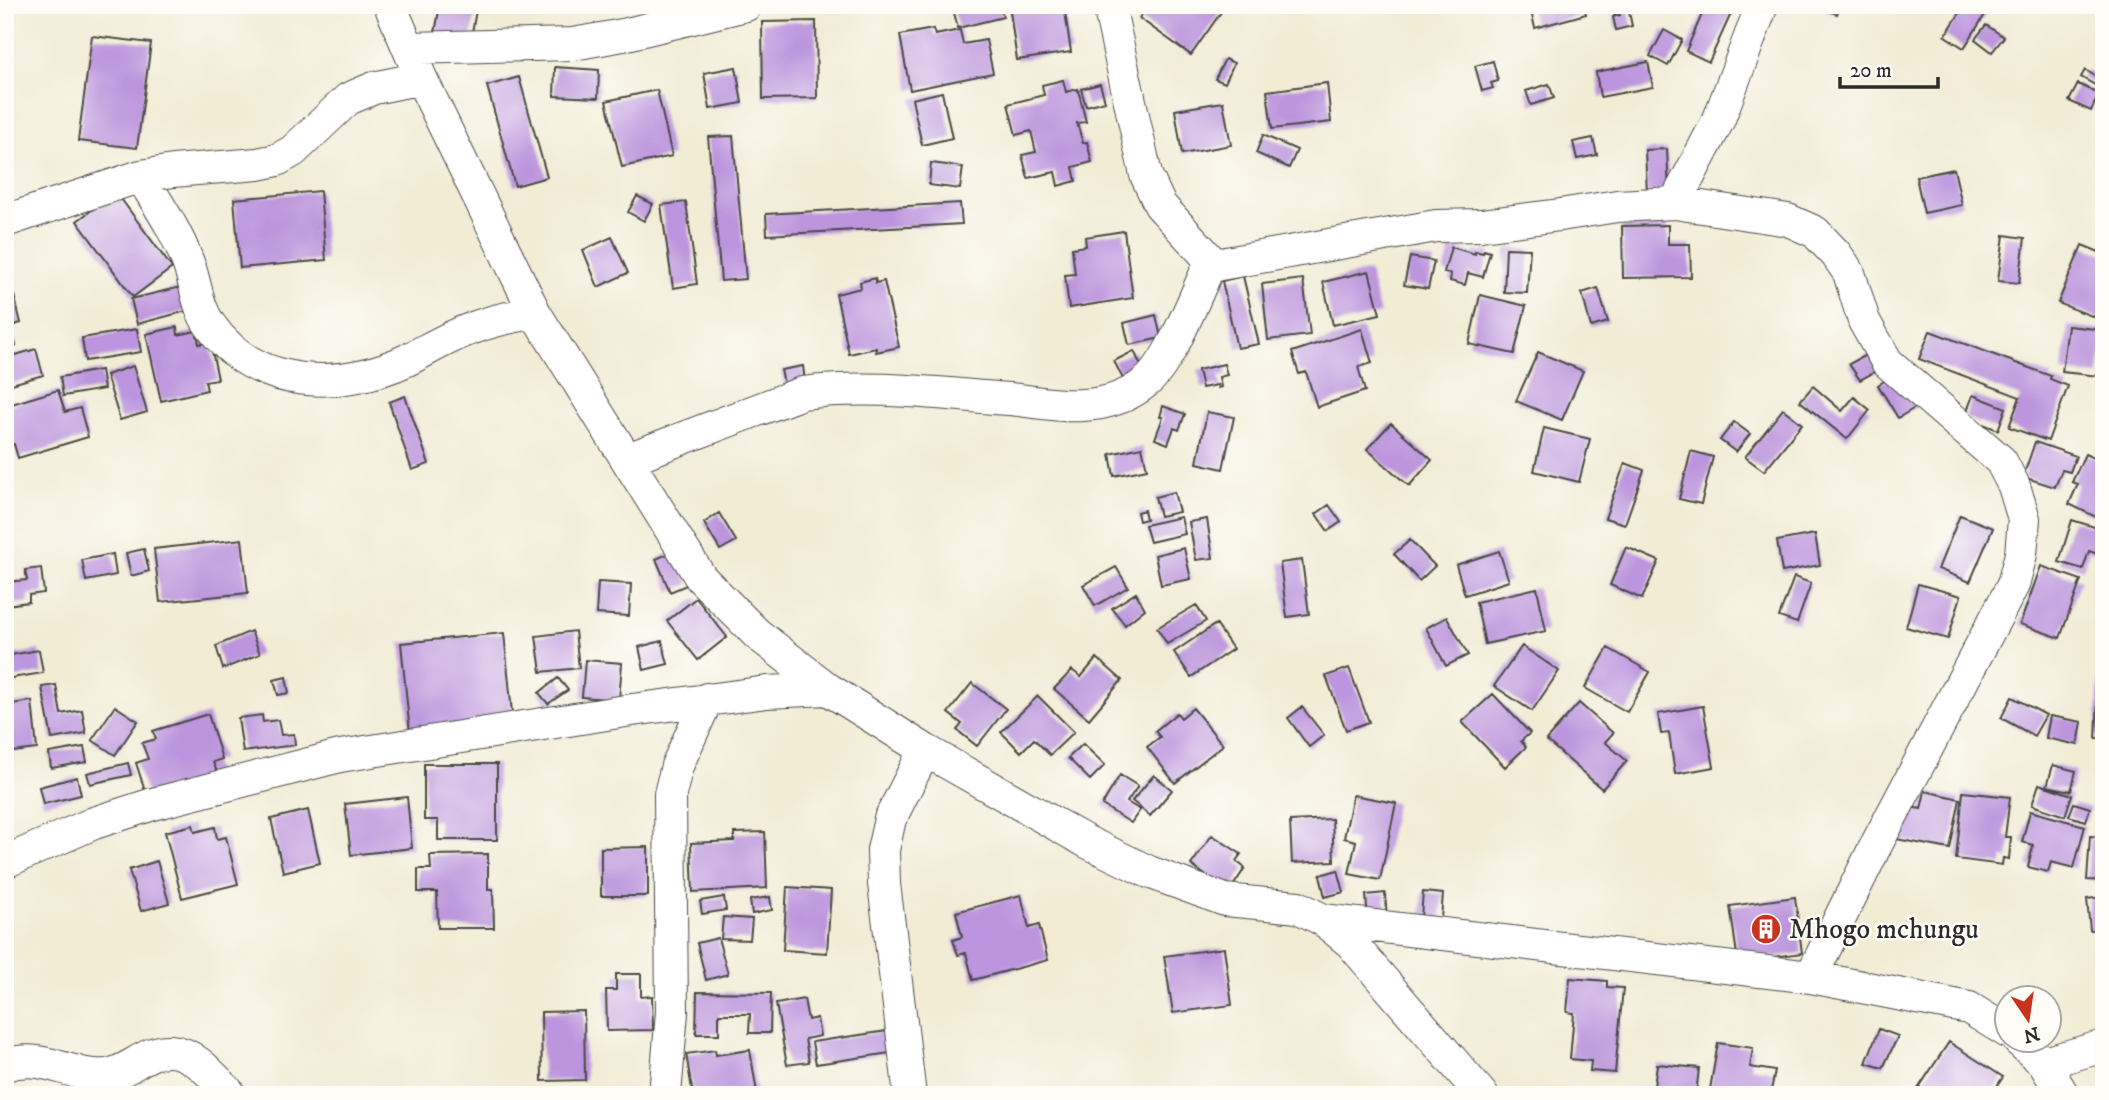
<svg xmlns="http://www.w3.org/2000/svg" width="2109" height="1100" font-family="'IM FELL DW Pica',serif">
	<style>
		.building { fill: #bb95dd }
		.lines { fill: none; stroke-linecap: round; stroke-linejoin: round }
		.minor-casing { stroke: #494844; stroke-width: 34 }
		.minor { stroke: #fff; stroke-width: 32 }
		.labels { text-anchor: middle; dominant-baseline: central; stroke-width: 5; stroke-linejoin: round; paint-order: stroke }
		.poi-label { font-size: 28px; fill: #2b2b2b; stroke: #fdfcf7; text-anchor: start }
	</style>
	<rect width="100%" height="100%" fill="#fdfcf7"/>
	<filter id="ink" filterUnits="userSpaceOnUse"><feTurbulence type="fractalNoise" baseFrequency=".0143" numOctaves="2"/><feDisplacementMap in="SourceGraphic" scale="14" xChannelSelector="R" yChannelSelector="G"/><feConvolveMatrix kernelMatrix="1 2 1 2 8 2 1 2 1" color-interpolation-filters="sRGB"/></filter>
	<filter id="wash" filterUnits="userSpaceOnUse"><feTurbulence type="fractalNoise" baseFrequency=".00686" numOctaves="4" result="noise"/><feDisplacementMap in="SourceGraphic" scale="28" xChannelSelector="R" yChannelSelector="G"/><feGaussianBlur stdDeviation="1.57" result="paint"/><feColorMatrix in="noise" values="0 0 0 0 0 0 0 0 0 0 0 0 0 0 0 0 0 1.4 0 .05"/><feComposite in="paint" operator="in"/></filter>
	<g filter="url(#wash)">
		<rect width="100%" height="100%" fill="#f2ecd5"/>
		<g id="blocks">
			<path class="building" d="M440 5H477L471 38 435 33Z
				M952 5H1000L1003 17 958 28Z
				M1009 5H1064L1071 52 1017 60Z
				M1148 5H1226L1191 55 1139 18Z
				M1538 5H1584L1586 14 1535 28 1530 7Z
				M1612 5H1632L1633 11 1629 12 1632 26 1616 30 1613 17 1620 15 1619 13 1614 14Z
				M1706 5H1735L1709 62 1686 51Z
				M1812 5H1840L1837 14Z
				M1965 5H1991L1964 48 1945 36Z
				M816 21 817 98 763 99 762 22Z
				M1986 25 2004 37 1992 52 1975 39Z
				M933 29 935 35 960 30 963 44 986 40 993 73 910 90 900 35Z
				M1664 30 1682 40 1668 66 1650 56Z
				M92 36 151 43 137 148 78 141Z
				M1225 59 1234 63 1225 83 1215 79Z
				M1493 61 1498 81 1491 83 1493 88 1482 91 1475 66Z
				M1648 62 1653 87 1600 97 1596 72Z
				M555 67 599 70 598 98 554 96Z
				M736 67 742 103 710 109 704 73Z
				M2085 70 2104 81V90L2081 77Z
				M519 77 547 177 515 186 487 86Z
				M1063 80 1066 92 1078 89 1086 122 1077 123 1083 143 1087 142 1092 162 1073 167 1076 181 1058 186 1055 172 1028 178 1022 155 1036 152 1031 131 1016 135 1008 104 1044 95 1042 85Z
				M1327 83 1331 122 1272 129 1267 91Z
				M1100 84 1105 101 1086 106 1081 89Z
				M1549 84 1554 98 1531 105 1526 91Z
				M2078 84 2099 94 2091 111 2069 101Z
				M657 90 672 156 622 167 606 101Z
				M942 92 952 138 922 145 912 99Z
				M1223 102 1231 145 1182 154 1175 110Z
				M1263 135 1297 150 1289 168 1256 153Z
				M733 136 746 279 721 281 708 137Z
				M1593 138 1597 155 1577 159 1573 142Z
				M1667 149 1669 192 1647 193 1645 150Z
				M931 163 963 167 960 189 929 185Z
				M1954 169 1962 205 1924 213 1916 177Z
				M320 191 326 260 240 268 234 199Z
				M116 192 172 268 133 297 77 221Z
				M637 196 653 204 644 221 628 212Z
				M686 202 697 284 673 288 661 205Z
				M960 203 962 224 767 235 766 214Z
				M1668 225V244H1690L1691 277 1623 278 1622 226Z
				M1124 231 1133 298 1069 308 1065 275 1075 274 1072 248 1086 246 1085 237Z
				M2004 235 2025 238 2019 283 1998 281Z
				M612 237 628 273 598 287 583 250Z
				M2082 245 2104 254V316L2102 320 2058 303Z
				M1451 247 1475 254V251L1483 253 1484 250 1490 252 1483 277 1468 273 1465 285 1450 281 1451 274 1444 272Z
				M1506 248 1530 249 1527 293 1504 292Z
				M1410 257 1434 261 1428 289 1404 285Z
				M1369 271 1380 314 1333 325 1323 282Z
				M1243 276 1259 344 1237 348 1222 281Z
				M875 278 876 283 884 281 899 347 876 352V348L849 354 836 294 861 288 860 282Z
				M1303 279 1310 335 1268 340 1262 284Z
				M181 287 187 311 137 324 131 299Z
				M1598 288 1608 322 1591 327 1582 293Z
				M14 295 21 323 11 326 16 346 5 348V297Z
				M1480 295 1526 306 1514 354 1469 344Z
				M1156 315 1161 338 1129 345 1124 323Z
				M2068 326 2104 330 2099 376 2062 372Z
				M177 327 178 335 196 331 199 344 210 342 218 379 205 381 207 390 161 401 146 334Z
				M137 329 141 352 85 361 82 338Z
				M1362 329 1372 363 1358 367 1365 391 1317 407 1306 372 1299 374 1292 352Z
				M1930 331 2051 376 2050 379 2068 386 2048 441 2009 427 2020 397 1919 359Z
				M36 349 43 375 5 386V358Z
				M1134 351 1143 370 1123 379 1114 361Z
				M1873 351 1884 367 1860 380 1849 364Z
				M1538 352 1583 371 1562 420 1516 401Z
				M1224 364 1227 375 1219 377 1221 387 1218 388 1217 385 1202 388 1198 370Z
				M133 366 147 412 120 420 106 375Z
				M803 366 806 389 786 393 781 370Z
				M101 370 104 389 63 396 60 377Z
				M1899 372 1918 406 1898 418 1878 385Z
				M1813 386 1842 411 1854 397 1870 410 1847 439 1800 401Z
				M58 390 65 412 80 408 88 437 18 458 14 444 8 446 5 437V406Z
				M1973 395 2006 408 1998 430 1965 417Z
				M405 396 429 464 412 470 389 402Z
				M1163 406 1185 414 1179 430 1174 428 1168 444 1155 439 1163 417H1160Z
				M1783 409 1802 424 1764 471 1745 457Z
				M1207 412 1234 417 1223 469 1197 463Z
				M1734 422 1750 434 1736 452 1720 440Z
				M1391 423 1432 460 1409 486 1367 449Z
				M1544 428 1590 439 1579 482 1534 471Z
				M2035 442 2076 456 2070 472 2062 470 2055 487 2023 477Z
				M1142 447 1147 469 1114 476 1110 454Z
				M1691 451 1713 457 1701 504 1679 499Z
				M2085 454 2104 463V521L2069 504 2078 484 2072 482Z
				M1625 463 1644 470 1625 524 1605 518Z
				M1174 492 1179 512 1160 516 1155 497Z
				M1329 505 1341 522 1328 531 1316 514Z
				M1144 510 1146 519 1139 521 1137 512Z
				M719 513 736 541 720 550 704 523Z
				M1960 515 1993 528 1970 582 1938 569Z
				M1181 517 1185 534 1150 542 1145 525Z
				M1207 519 1213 558 1196 560 1189 522Z
				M2072 520 2104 530V556L2089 551 2083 569 2059 562Z
				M1815 534 1820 565 1782 572 1777 541Z
				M242 539 248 593 160 602 154 549Z
				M1410 540 1435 566 1419 581 1394 554Z
				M1626 547 1659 561 1642 599 1610 585Z
				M1184 548 1191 579 1161 585 1155 555Z
				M144 549 149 571 131 576 126 553Z
				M674 551 689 584 670 592 656 559Z
				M1499 551 1509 581 1465 595 1456 565Z
				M113 554 116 575 86 581 82 560Z
				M1302 560 1309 614 1287 617 1280 563Z
				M2041 566 2081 580 2060 638 2020 624Z
				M1116 567 1128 587 1095 606 1083 585Z
				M41 568 44 593 29 595V602L5 605V582L27 580 25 570Z
				M1794 577 1811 583 1797 623 1779 617Z
				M598 582 631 584 629 616 596 614Z
				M1918 584 1961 596 1948 639 1906 627Z
				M1537 588 1546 631 1485 644 1476 602Z
				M1136 593 1145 609 1125 625 1112 608Z
				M696 598 727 637 698 660 667 621Z
				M1196 605 1206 621 1167 644 1157 628Z
				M1447 617 1468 655 1446 666 1426 628Z
				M1216 624 1233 649 1191 677 1174 652Z
				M251 631 260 654 223 669 216 646Z
				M575 631 579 668 541 672 536 636Z
				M504 633 513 723 410 733 401 643Z
				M662 641 668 664 644 670 639 647Z
				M1522 646 1559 671 1532 711 1494 686Z
				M1608 648 1650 672 1627 712 1585 688Z
				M39 650 43 673 5 679V656Z
				M2100 657H2104V738H2096Z
				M1097 658 1122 680 1089 719 1054 689 1072 670 1081 677Z
				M585 660 622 663 619 700 582 697Z
				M1349 668 1369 722 1346 730 1326 676Z
				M286 677 289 693 278 695 274 680Z
				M558 678 568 690 548 704 539 693Z
				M972 683 1006 709 977 746 957 730 962 724 948 713Z
				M56 685 61 714 82 710 86 733 52 739 42 687Z
				M1493 694 1530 733 1521 741 1526 747 1505 767 1462 722Z
				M1038 696 1074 732 1050 755 1034 739 1021 752 1001 732Z
				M2012 697 2046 715 2034 736 2001 718Z
				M32 701 37 749 5 753V705Z
				M1579 703 1613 733 1605 742 1627 761 1602 789 1546 740Z
				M115 706 138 721 115 755 92 740Z
				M1703 706 1714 767 1675 774 1669 733 1661 734 1658 714Z
				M1302 707 1324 735 1309 747 1288 718Z
				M1193 708 1223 745 1175 783 1147 747 1160 737 1155 731 1177 713 1181 718Z
				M208 714 222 759 213 762 219 777 148 800 136 763 148 759 142 743 156 739 153 731Z
				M262 715 263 722 278 720 281 735 294 734 295 745 243 752 238 718Z
				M2050 716 2082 722 2078 745 2046 738Z
				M1083 744 1105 765 1090 780 1068 758Z
				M84 747 87 762 51 768 49 753Z
				M128 763 131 775 90 784 87 773Z
				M424 764H497V840H438V820H424Z
				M2053 765 2076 771 2071 791 2047 786Z
				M1120 775 1138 786 1127 802 1140 810 1131 823 1102 805Z
				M1154 775 1172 790 1150 816 1132 801Z
				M77 777 81 795 43 804 39 787Z
				M2039 784 2072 795 2065 816 2032 805Z
				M1925 791 1960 799 1950 849 1896 839 1910 807 1921 809Z
				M1963 792 2010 797 2005 837H2011L2009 859 2003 858 2002 865 1956 859Z
				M1353 795 1396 803 1380 880 1349 874 1356 841 1344 838Z
				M407 797 412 848 351 855 345 804Z
				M2074 803 2090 808 2086 821 2069 816Z
				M308 810 320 863 283 872 271 819Z
				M2030 811 2085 826 2074 868 2051 862 2048 872 2028 867 2033 845 2022 842Z
				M1332 819 1334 861 1292 863 1290 821Z
				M193 825 195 832 215 827 217 839 226 837 238 884 182 898 165 832Z
				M765 832 767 888 693 892 691 843 734 841V833Z
				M1212 835 1241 854 1236 861 1245 868 1229 892 1191 865Z
				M2090 836 2104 837V881L2087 880Z
				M648 847V896H601V848Z
				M488 854V889H493L494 928H438L437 892H418V869H431L430 855Z
				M157 861 169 903 141 911 129 870Z
				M1338 870 1344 892 1325 897 1320 875Z
				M787 887 831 890 827 953 783 950Z
				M1423 892 1443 894 1441 918 1421 917Z
				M1385 893 1387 918 1368 920 1366 895Z
				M1021 895 1029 928 1039 925 1048 960 973 980 966 953 958 955 953 940 962 937 956 912Z
				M724 897 726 910 702 914 700 901Z
				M770 897 772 910 752 914 750 900Z
				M1795 897 1802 953 1738 962 1730 906Z
				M2104 897V929L2090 930 2087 899Z
				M723 917 752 919 750 940 721 939Z
				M718 938 728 974 706 980 697 943Z
				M1224 948 1232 1005 1173 1013 1164 956Z
				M616 974H641V997L652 996 653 1030 607 1031 606 990H616Z
				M1570 978 1607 981V987L1623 988 1615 1073 1590 1071 1591 1061 1570 1059 1574 1013 1567 1012Z
				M697 992 771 993 770 1033H749L750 1014H719V1034H696Z
				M804 999 808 1020 817 1018 820 1036 805 1039 809 1062 787 1065 776 1004Z
				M584 1011 585 1080 542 1081 541 1012Z
				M1879 1029 1898 1036 1883 1068 1866 1063Z
				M894 1030 897 1052 816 1064 812 1042Z
				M1949 1042 2003 1077 1991 1095H1914Z
				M1718 1043 1753 1048 1750 1067 1775 1071 1771 1091 1783 1095H1709Z
				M715 1050 716 1055 750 1050 757 1093 693 1095 686 1054Z
				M1657 1064 1699 1068 1696 1095H1653Z"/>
		</g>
	</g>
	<g filter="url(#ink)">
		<use href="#blocks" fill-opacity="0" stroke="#494844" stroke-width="2"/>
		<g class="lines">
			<g class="minor-casing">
				<path id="minor" d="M390 5 421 78 535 313 701 578 757 634 828 689 925 750 1087 842 1149 872 1225 900 1298 907 1323 920 1350 942 1482 1095
					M1109 5 1146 175 1160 205 1215 265
					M410 48 573 44 623 35 746 5
					M141 176C157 203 176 230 187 260 196 281 196 305 210 325 255 390 340 391 407 360 429 349 450 336 473 328 494 320 514 316 535 313
					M1675 203 1719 119 1762 5
					M5 221 141 176 173 171 258 164 277 160 293 151 348 99 374 88 421 78
					M628 459 802 393C870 384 940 394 1009 399 1033 401 1059 407 1083 405 1106 404 1128 397 1146 382 1170 363 1193 300 1207 271L1215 265 1436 226 1481 225 1560 215 1617 206 1675 203 1788 220 1815 232 1836 254 1849 273 1864 321 1887 362 2001 461 2014 486 2024 519 2021 554 2013 585 1874 849 1811 977
					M5 862 94 823 153 804 340 756 632 710 767 692 828 689
					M1323 920 1811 977 1969 1008 2008 1032
					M2018 1040 2044 1063 2063 1095
					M2044 1063 2104 1046
					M5 1065C46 1052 70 1078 106 1075 129 1073 146 1049 171 1051 196 1053 215 1079 231 1095
					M665 1095 672 1012 670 794 677 766 707 699
					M910 1095 884 884 883 850 890 819 925 750"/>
			</g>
			<use href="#minor" class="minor"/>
		</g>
	</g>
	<defs>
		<g id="building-disc" transform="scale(1.575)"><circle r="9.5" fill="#c8321e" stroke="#fdfcf7"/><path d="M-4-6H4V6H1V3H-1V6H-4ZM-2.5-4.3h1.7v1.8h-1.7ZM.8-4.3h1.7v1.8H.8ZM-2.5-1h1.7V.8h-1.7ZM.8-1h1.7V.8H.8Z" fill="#fff"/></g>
	</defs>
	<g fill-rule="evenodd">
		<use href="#building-disc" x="1766" y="929"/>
	</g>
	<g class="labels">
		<g class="poi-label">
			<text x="1789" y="929">Mhogo mchungu</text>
		</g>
	</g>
	<rect width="2109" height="1100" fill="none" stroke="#fdfcf7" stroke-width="28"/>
	<g transform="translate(2028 1019) rotate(167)"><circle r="33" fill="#fdfcf7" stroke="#a9a8a5" stroke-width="2"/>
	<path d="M0-5L12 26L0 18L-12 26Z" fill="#c8321e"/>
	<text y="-10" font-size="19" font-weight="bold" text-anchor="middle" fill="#2b2b2b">N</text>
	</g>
	<path d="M1840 77v10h98v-10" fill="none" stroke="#2b2b2b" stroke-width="3.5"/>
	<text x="1850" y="77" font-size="21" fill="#2b2b2b" stroke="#fdfcf7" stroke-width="5" paint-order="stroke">20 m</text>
</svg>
